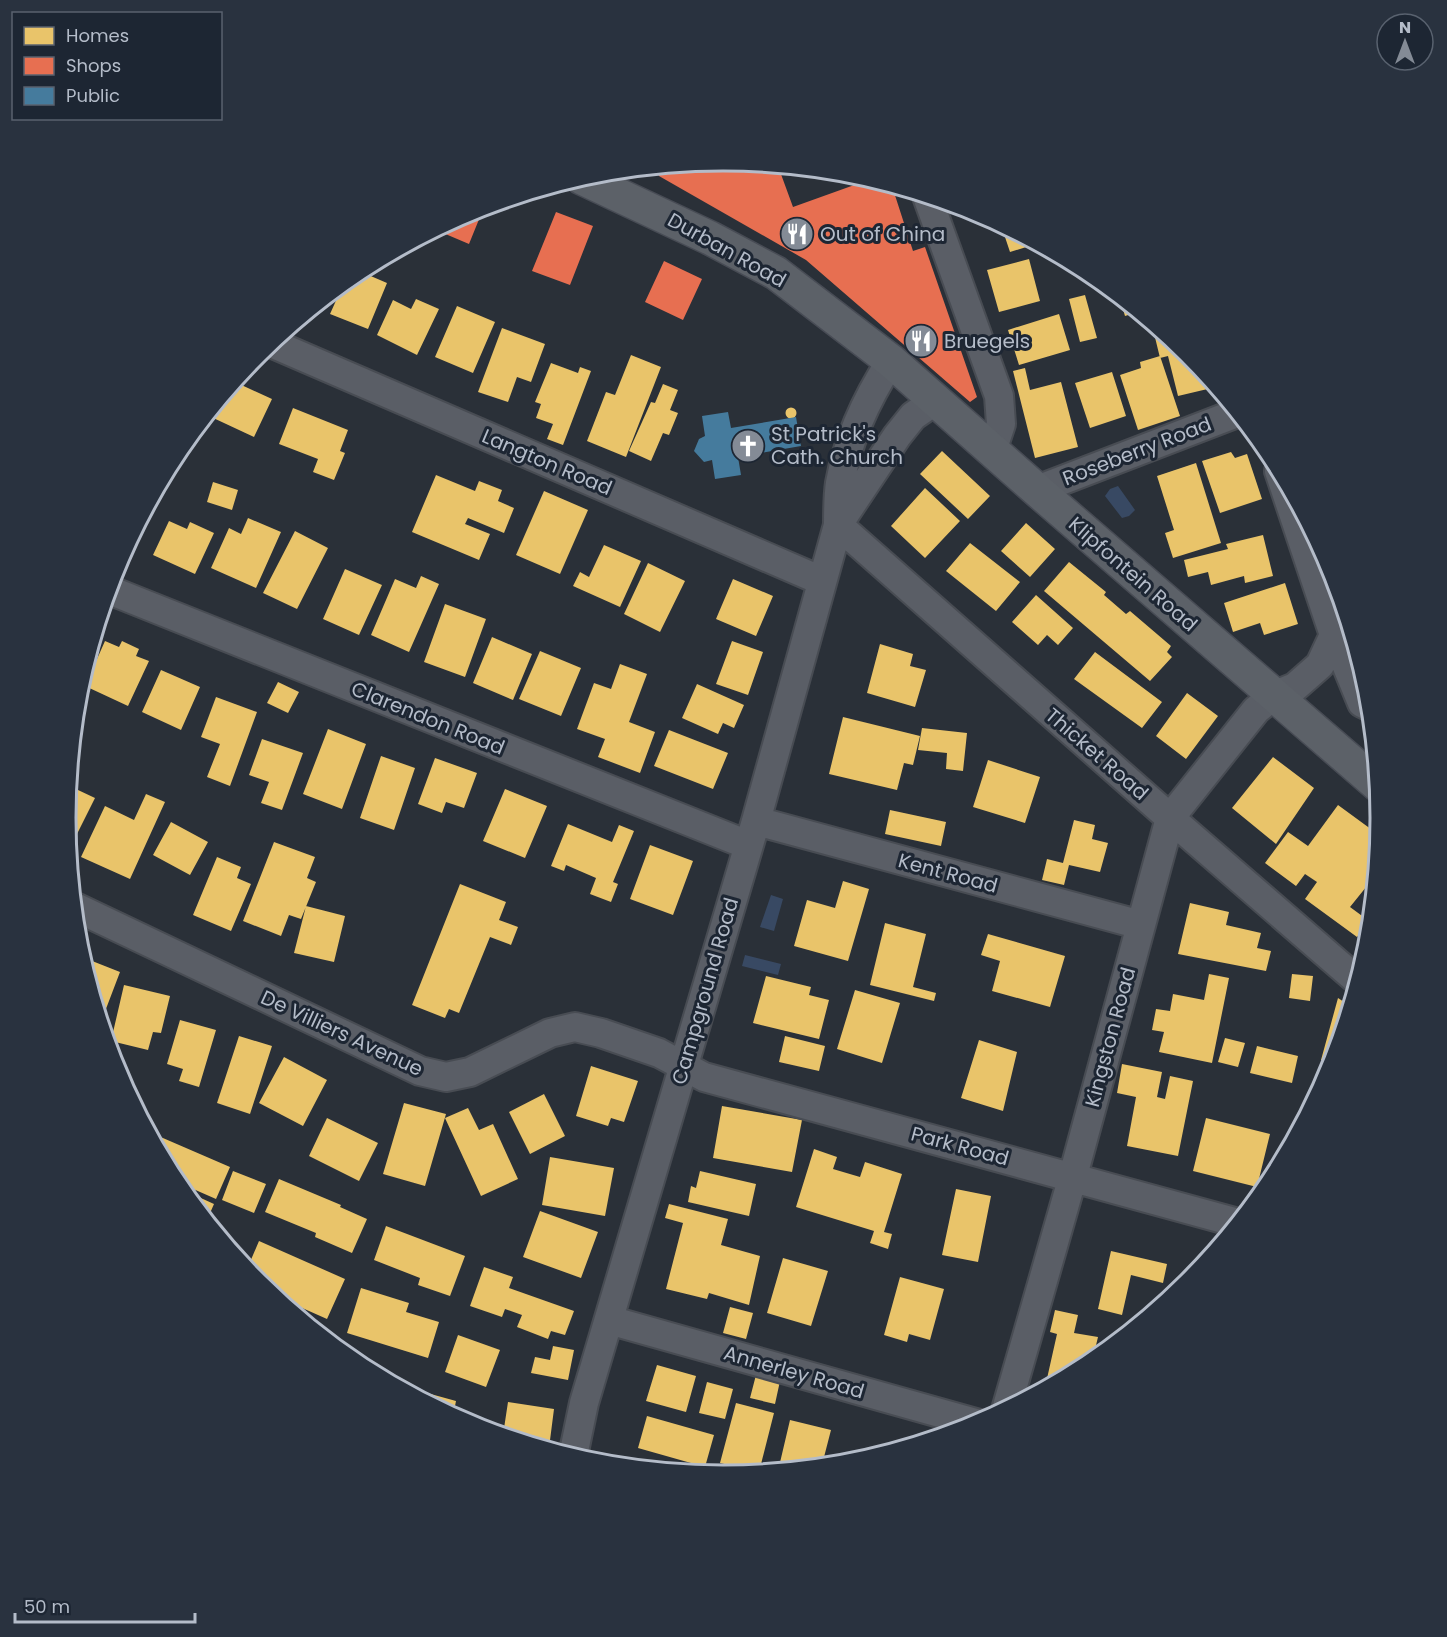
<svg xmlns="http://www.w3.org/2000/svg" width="1447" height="1637" font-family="Poppins,sans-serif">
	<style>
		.water { fill: #384963 }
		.homes { fill: #e9c46a }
		.shops { fill: #e76f51 }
		.public { fill: #457b9d }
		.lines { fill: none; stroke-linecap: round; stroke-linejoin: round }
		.minor-casing { stroke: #484c53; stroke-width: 32 }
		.major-casing { stroke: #484c55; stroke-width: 36 }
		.minor { stroke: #5a5e66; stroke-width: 28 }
		.major { stroke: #5c6168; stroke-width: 33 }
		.labels { text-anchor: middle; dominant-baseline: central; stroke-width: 6; stroke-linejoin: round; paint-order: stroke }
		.poi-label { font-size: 20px; fill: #b4bcc9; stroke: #1d2633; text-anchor: start }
		.street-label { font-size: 20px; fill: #b4bcc9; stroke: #1d2633 }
		.rim { fill: none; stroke: #b4bcc9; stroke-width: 3 }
	</style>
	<rect width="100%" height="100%" fill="#2a3038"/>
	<path class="water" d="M1118 486 1135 510 1129 516 1122 518 1105 496 1110 489Z
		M771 895 783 899 774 931 760 927Z
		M745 955 781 964 778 975 742 966Z"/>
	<path class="homes" d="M1001 225 1015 232 1036 244 1010 252Z
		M1029 259 1040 301 999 312 987 270Z
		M359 271 387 283 368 329 330 314 343 285Z
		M1085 295 1097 338 1080 342 1069 299Z
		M1119 296 1138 312 1125 316Z
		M416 299 439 309 417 355 377 335 393 300 411 309Z
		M324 300 320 311 313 309 315 307Z
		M457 306 495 322 473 373 435 357Z
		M1059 314 1070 350 1019 365 1008 330Z
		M502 328 545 344 531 382 517 377 508 402 478 392Z
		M1157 328 1189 354 1216 387 1178 396 1168 356 1160 358 1153 329Z
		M631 355 661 367 626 457 587 441 606 392 615 395Z
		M1160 356 1180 416 1138 430 1120 375 1141 368 1140 362Z
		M551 363 578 373 580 367 591 371 563 445 547 439 553 424 536 418 541 404 535 402Z
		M1025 368 1030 390 1061 382 1078 447 1035 458 1013 371Z
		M1112 372 1126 416 1090 428 1075 383Z
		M235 382 272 399 254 437 209 416Z
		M663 384 678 390 670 410 678 413 669 435 663 433 651 461 629 451 651 402 655 403Z
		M785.5 413a5.5 5.5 0 1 1 11 0a5.5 5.5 0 1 1-11 0Z
		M293 408 348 430 340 451 345 453 334 480 313 472 318 459 279 444Z
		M198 427 188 454 179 451Z
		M942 451 990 496 968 519 920 474Z
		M1231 452 1235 458 1247 454 1262 499 1220 513 1202 461Z
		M1196 463 1221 543 1173 558 1165 533 1174 530 1157 476Z
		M436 475 475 491 479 481 502 490 498 501 514 508 504 533 468 518 465 524 490 534 479 560 412 532Z
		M213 482 238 490 232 510 207 502Z
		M925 488 960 521 925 558 891 526Z
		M544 491 588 510 560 574 516 555Z
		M248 518 281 532 256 588 211 568 229 528 241 534Z
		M169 521 187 529 190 522 214 533 195 574 153 555Z
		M1026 523 1055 549 1030 577 1001 551Z
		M295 531 328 548 297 609 263 593Z
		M1263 535 1273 576 1245 583 1244 576 1211 585 1208 572 1188 577 1184 560 1228 549 1226 544Z
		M970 543 1020 582 996 611 946 571Z
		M604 545 641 561 620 607 573 586 580 572 589 577Z
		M1069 562 1106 592 1104 595 1126 614 1130 611 1171 646 1167 652 1172 657 1150 681 1044 591Z
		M648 563 685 581 660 632 624 614Z
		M345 569 382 585 359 635 323 619Z
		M421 576 439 584 409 652 371 635 395 579 416 588Z
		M733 579 773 596 756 636 716 619Z
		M1285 583 1298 624 1264 635 1260 623 1233 632 1224 603Z
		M1036 595 1073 628 1058 645 1047 635 1038 645 1012 622Z
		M445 604 486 619 465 677 424 662Z
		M492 637 532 654 513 700 473 683Z
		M105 641 119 647 122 641 139 649 136 656 149 661 128 706 85 686Z
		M732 641 763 652 748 695 716 684Z
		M880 644 913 654 910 666 926 670 915 707 867 693Z
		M540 651 581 668 561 716 519 699Z
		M1095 652 1162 702 1142 728 1074 679Z
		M620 664 647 674 629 722 655 732 640 773 598 757 605 739 577 729 594 683 611 689Z
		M161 670 200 687 181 730 142 712Z
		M278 682 299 692 288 713 267 703Z
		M697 684 744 705 734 728 723 723 718 734 682 718Z
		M1187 693 1218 716 1186 759 1156 736Z
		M216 697 257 712 230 786 207 777 220 744 201 737Z
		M843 717 920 736 913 765 904 763 897 790 829 774Z
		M922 728 967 733 963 771 946 769 947 753 918 750Z
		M328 729 366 744 342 809 303 794Z
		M669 730 728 753 713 789 654 766Z
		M262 739 303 753 282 810 261 803 269 782 249 775Z
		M381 756 415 768 394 830 360 818Z
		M1273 757 1314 788 1276 844 1232 808Z
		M435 758 477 773 464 808 446 802 442 813 418 804Z
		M988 760 1040 777 1025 823 973 807Z
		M505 789 547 806 525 858 483 841Z
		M78 790 95 798 69 850 66 818 68 798 73 801Z
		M146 794 165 802 130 879 81 857 105 806 134 820Z
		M1338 805 1379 835V843L1369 857 1377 862 1375 876 1350 907 1369 921 1357 937 1305 899 1317 882 1305 874 1296 886 1265 863 1288 832 1308 846Z
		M890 810 946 822 941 846 885 834Z
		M1074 820 1095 825 1092 839 1108 843 1100 872 1069 865 1064 885 1042 880 1047 859 1063 863Z
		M171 822 208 842 190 875 153 855Z
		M568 824 612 842 619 825 634 831 613 882 618 884 611 902 590 894 596 878 566 865 564 871 551 866Z
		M274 842 315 857 307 878 316 882 301 919 289 915 281 936 243 921Z
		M650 845 693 861 673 915 630 899Z
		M217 857 241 867 237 878 251 884 231 931 193 915Z
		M843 881 869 889 848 961 794 946 807 900 835 908Z
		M460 884 506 902 499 920 518 927 511 945 490 937 459 1013 449 1009 445 1018 412 1005Z
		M1190 903 1229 912 1226 925 1261 933 1257 948 1271 951 1266 971 1178 954Z
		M306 906 345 916 334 962 294 953Z
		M885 923 926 934 913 987 936 993 934 1001 870 985Z
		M988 934 1065 956 1050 1007 992 991 1000 961 981 955Z
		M82 957 120 972 101 1022 89 980Z
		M1209 974 1229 978 1212 1063 1159 1052 1164 1032 1152 1030 1156 1009 1170 1011 1173 994 1204 1000Z
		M1292 974 1313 976 1310 1001 1289 998Z
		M766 976 811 987 809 995 829 1000 819 1039 753 1023Z
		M124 985 170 996 161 1033 153 1032 148 1050 111 1041Z
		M855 990 900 1003 882 1063 837 1049Z
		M1338 998 1350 1006 1333 1063 1321 1060Z
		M180 1020 216 1030 199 1087 179 1081 183 1069 167 1064Z
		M239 1036 272 1046 250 1114 217 1103Z
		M785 1036 825 1046 819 1071 779 1062Z
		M1225 1038 1245 1043 1238 1067 1218 1062Z
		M979 1040 1017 1052 1003 1111 961 1098Z
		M1257 1046 1298 1056 1292 1083 1250 1073Z
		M284 1057 327 1080 303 1126 259 1103Z
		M1122 1064 1162 1072 1157 1097 1165 1099 1170 1076 1193 1081 1178 1156 1127 1146 1136 1097 1117 1093Z
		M591 1066 638 1081 624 1122 611 1118 608 1126 576 1116Z
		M544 1094 565 1136 530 1154 509 1112Z
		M404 1103 446 1114 425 1186 383 1174Z
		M722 1106 802 1120 792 1172 713 1158Z
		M468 1108 479 1130 493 1124 518 1179 481 1196 445 1118Z
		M327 1118 378 1143 359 1181 309 1156Z
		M1206 1118 1270 1134 1257 1187 1193 1171Z
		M1291 1127 1300 1129 1285 1156H1284Z
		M149 1132 230 1167 216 1199 175 1181Z
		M814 1149 837 1157 833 1169 860 1177 865 1162 902 1174 884 1232 892 1234 888 1249 870 1243 874 1231 796 1207Z
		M550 1157 614 1168 605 1216 542 1205Z
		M233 1171 266 1184 254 1213 222 1200Z
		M700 1171 756 1184 749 1216 688 1202 691 1186 696 1188Z
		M279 1179 341 1205 340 1207 367 1219 352 1253 315 1237 316 1233 265 1212Z
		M181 1189 214 1204 207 1220 196 1207Z
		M956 1189 991 1196 978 1262 942 1255Z
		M669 1204 728 1219 721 1245 760 1256 749 1305 709 1293 707 1299 666 1289 683 1223 665 1218Z
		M540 1211 598 1232 581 1278 523 1257Z
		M386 1226 465 1256 450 1296 418 1285 420 1278 374 1260Z
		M259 1241 345 1279 327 1319 273 1295 258 1283 247 1269Z
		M1111 1251 1167 1264 1163 1283 1131 1275 1122 1315 1098 1309Z
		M783 1258 828 1271 811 1326 767 1313Z
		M484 1267 513 1277 509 1288 574 1311 565 1335 551 1331 548 1339 517 1327 522 1315 505 1309 502 1317 470 1306Z
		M900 1277 944 1289 930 1340 909 1334 907 1342 884 1335Z
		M361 1288 409 1303 406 1312 439 1322 428 1358 347 1333Z
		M730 1307 753 1313 746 1339 723 1333Z
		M1055 1310 1078 1315 1074 1333 1098 1337 1092 1362 1053 1384 1046 1383 1057 1334 1050 1332Z
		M458 1335 500 1350 486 1387 445 1372Z
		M553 1346 574 1350 568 1380 531 1373 535 1357 550 1360Z
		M657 1365 696 1376 686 1412 646 1401Z
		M756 1375 780 1381 775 1404 750 1398Z
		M707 1382 733 1389 725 1419 699 1413Z
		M398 1385 456 1401 453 1416 397 1386Z
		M508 1402 554 1409 549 1448 503 1435Z
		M736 1403 774 1413 759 1472 720 1463Z
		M647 1416 714 1435 705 1467 638 1448Z
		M790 1420 831 1430 823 1461 821 1460 819 1467 778 1471Z"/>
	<path class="shops" d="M724 161 778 166 793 207 871 179 892 186 913 251 925 247 977 397 970 402 806 260 659 176 656 168Z
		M484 207 469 244 436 230 472 211Z
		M556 212 593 226 570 285 532 271Z
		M664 261 702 279 683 320 645 302Z"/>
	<path class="public" d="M728 412 731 428 796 417 801 446 738 457 741 475 715 479 712 460 704 462 694 451 699 439 705 436 702 416Z"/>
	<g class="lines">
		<g class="minor-casing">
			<path id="minor" d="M927 196 999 396 1001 424 992 451
				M271 343 822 581
				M1279 471 1334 635 1362 703 1370 707
				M1037 490 1237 413
				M839 523 897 436 913 416 936 400
				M838 525 1170 818 1358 981
				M109 590 748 845
				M756 821 1141 925
				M75 907 420 1071 446 1077 470 1072 550 1033 575 1027 601 1033 659 1053 704 1077 1238 1223
				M609 1320 979 1424
				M1006 1410 1073 1176 1170 818 1256 710 1273 696 1295 687 1320 665 1334 635 1350 629
				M573 1456 584 1403 756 821 838 525C838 511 838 496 840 483 848 438 867 398 891 361"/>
		</g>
		<g class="major-casing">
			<path id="major" d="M582 178 710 238 776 273 891 361 1037 490 1378 785"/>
		</g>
		<use href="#minor" class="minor"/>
		<use href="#major" class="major"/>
	</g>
	<defs>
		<g id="restaurant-disc" transform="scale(1.725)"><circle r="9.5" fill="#848b96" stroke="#1d2633"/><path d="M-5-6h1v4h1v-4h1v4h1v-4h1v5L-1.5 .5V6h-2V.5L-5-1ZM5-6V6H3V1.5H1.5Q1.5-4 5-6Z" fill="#fff"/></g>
		<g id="church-disc" transform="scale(1.725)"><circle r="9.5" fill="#848b96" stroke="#1d2633"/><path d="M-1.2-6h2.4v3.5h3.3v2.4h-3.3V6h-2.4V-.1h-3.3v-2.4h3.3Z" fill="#fff"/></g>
	</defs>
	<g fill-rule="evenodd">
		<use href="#restaurant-disc" x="797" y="234"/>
		<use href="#restaurant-disc" x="921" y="341"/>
		<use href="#church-disc" x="748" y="446"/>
	</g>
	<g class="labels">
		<g class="poi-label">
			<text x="820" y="234">Out of China</text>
			<text x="944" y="341">Bruegels</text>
			<text x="771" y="434">St Patrick's<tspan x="771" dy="23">Cath. Church</tspan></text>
		</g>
		<g class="street-label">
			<text transform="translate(727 250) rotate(29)">Durban Road</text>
			<text transform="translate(1137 451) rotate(-21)">Roseberry Road</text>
			<text transform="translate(547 462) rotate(23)">Langton Road</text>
			<text transform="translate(1133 574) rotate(41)">Klipfontein Road</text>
			<text transform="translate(428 718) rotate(22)">Clarendon Road</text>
			<text transform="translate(1097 754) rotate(41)">Thicket Road</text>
			<text transform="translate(948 873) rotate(15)">Kent Road</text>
			<text transform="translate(705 991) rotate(-74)">Campground Road</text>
			<text transform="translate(342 1033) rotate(25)">De Villiers Avenue</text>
			<text transform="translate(1110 1037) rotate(-75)">Kingston Road</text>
			<text transform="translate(960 1146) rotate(15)">Park Road</text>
			<text transform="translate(794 1372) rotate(16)">Annerley Road</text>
		</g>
	</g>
	<path d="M0 0H1447V1637H0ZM76 818a647 647 0 1 1 1294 0a647 647 0 1 1-1294 0Z" fill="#29323f" fill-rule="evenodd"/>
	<path class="rim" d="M76 818a647 647 0 1 1 1294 0a647 647 0 1 1-1294 0Z"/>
	<rect x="12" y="12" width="210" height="108" fill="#1d2633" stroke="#59626f" stroke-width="1.5"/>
	<rect x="24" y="27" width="30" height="18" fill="#e9c46a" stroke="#59626f" stroke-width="1.5"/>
	<text x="66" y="42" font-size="18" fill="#b4bcc9">Homes</text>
	<rect x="24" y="57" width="30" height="18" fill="#e76f51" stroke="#59626f" stroke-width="1.5"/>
	<text x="66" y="72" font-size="18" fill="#b4bcc9">Shops</text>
	<rect x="24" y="87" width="30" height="18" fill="#457b9d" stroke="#59626f" stroke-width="1.5"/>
	<text x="66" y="102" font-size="18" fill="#b4bcc9">Public</text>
	<g transform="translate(1405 42)"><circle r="28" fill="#1d2633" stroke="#59626f" stroke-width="1.5"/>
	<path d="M0-4.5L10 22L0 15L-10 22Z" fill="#848b96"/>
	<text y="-9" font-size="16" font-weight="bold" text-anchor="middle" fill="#b4bcc9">N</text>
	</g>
	<path d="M15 1613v9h180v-9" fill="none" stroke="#b4bcc9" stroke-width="3"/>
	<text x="24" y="1613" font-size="18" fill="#b4bcc9" stroke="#1d2633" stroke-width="4.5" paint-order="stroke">50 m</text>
</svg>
